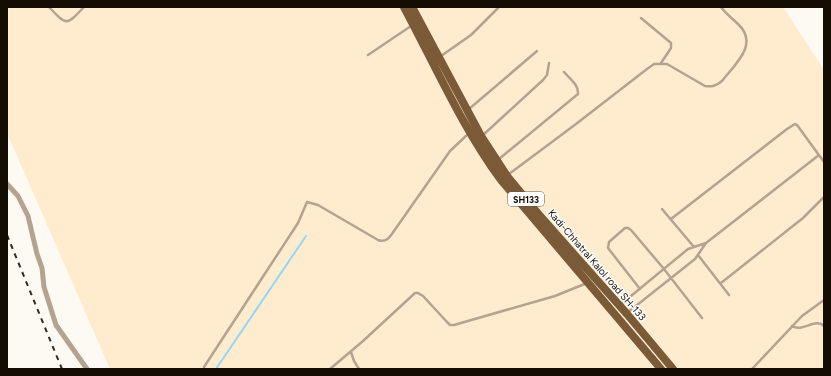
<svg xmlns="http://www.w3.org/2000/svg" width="831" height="376" font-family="Figtree,sans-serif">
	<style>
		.built { fill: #ffeccf }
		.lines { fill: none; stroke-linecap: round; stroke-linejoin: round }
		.stream { stroke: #95d7f2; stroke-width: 2 }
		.service { stroke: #b5a28f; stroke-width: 2.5 }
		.minor { stroke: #b5a28f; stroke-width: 5 }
		.primary { stroke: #7b5a37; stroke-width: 8 }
		.rail { stroke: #322b23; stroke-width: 2; stroke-dasharray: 5 5; stroke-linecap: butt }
		.labels { text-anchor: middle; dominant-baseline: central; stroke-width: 3; stroke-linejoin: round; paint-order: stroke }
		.shield { fill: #fff; stroke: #5a564f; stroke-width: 1 }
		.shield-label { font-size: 9px; font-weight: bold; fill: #140d04 }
		.street-label { font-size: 10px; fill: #140d04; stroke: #fff }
	</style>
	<rect width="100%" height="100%" fill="#fdf9f3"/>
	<path class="built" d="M7 7H783L824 70V369H110L7 133Z"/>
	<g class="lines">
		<path class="stream" d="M216 369 306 236"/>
		<path class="service" d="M49 7C67 26 66 26 84 7
			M641 18 671 43V48L661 63
			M368 55 411 26
			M441 56 471 35 499 7
			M469 109 537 51
			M482 136 543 80 547 75 549 63
			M499 159 578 94C579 85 570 79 564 72
			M509 174 576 124 647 69 654 64H667L705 86C712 87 716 86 722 81 734 65 759 45 739 25 733 19 726 14 721 7
			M662 209 694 247
			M671 219 787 129 795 124 797 125 824 162
			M698 255 729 295
			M721 283 803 218 824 197
			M640 289 608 248 609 242 625 228H628L631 230 664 269 702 318
			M620 305 688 249 706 243
			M627 313 695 259 706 243 819 155
			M792 326C803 333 815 317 824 326
			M351 352 354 361 359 369
			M204 367 298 223 307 202 318 205 378 240C386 243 390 237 394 231L450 151 468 134
			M330 369 363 341 415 293H418L423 296 447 322 450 325H454L555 296 587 283
			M752 369 802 316 824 300"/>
		<path class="minor" d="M7 184 18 196 28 216 37 254 42 268 44 287 56 325 87 369"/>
		<path class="primary" d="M404 7C435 65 462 127 501 180L661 369
			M412 7 481 136 507 176 540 216 627 314 673 369"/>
		<path class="rail" d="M7 235 62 369"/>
	</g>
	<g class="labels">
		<rect class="shield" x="508" y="192" width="36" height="14" rx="3"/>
		<g class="shield-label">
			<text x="526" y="199">SH133</text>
		</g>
		<g class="street-label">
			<text transform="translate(597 265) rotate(49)">Kadi-Chhatral Kalol road SH-133</text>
		</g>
	</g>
	<rect width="831" height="376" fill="none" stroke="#140d04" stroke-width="16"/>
</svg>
